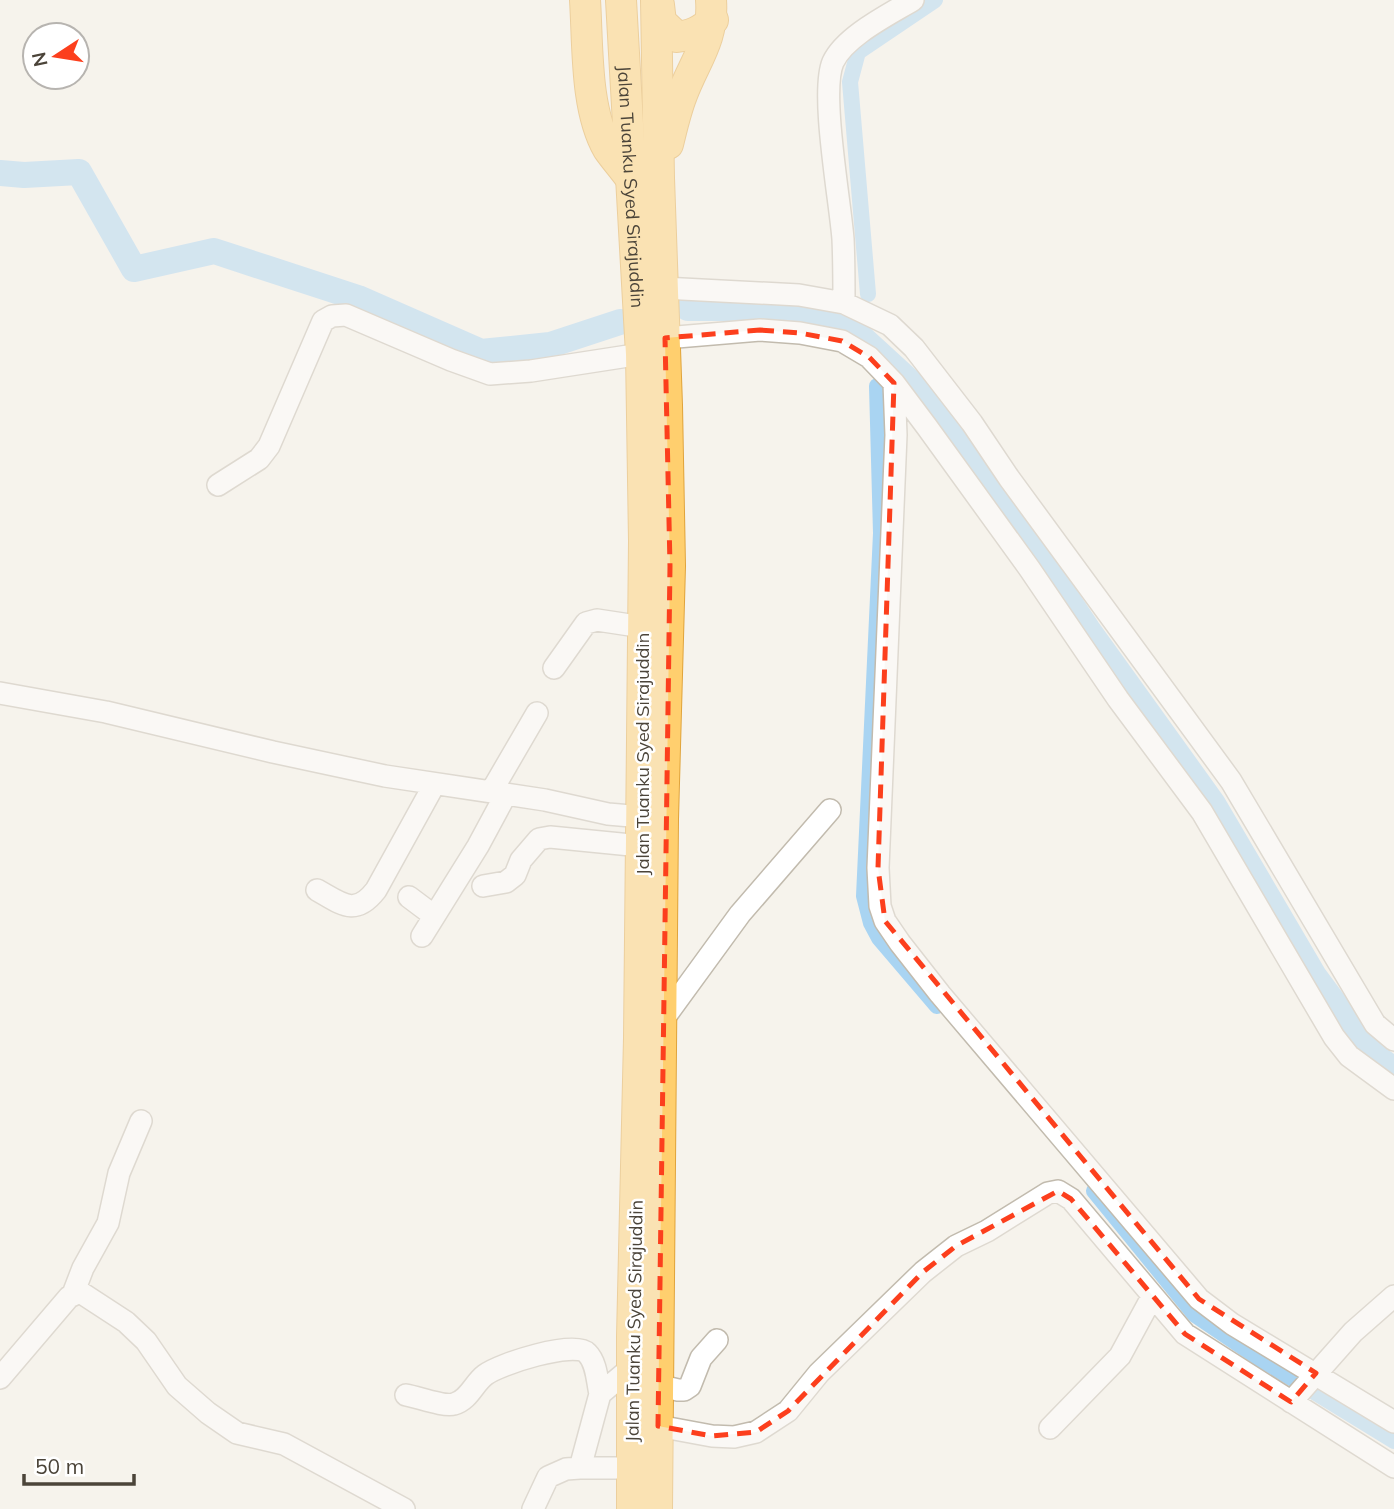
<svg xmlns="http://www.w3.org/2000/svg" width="1394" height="1509" font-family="Mulish,sans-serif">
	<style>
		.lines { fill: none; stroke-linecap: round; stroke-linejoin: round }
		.canal { stroke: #a9d4f2; stroke-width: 16 }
		.river { stroke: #a9d4f2; stroke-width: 26 }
		.minor-casing { stroke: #c2bbae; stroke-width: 24 }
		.highway-casing { stroke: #e0a43c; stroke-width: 32 }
		.minor { stroke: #fff; stroke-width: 21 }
		.highway { stroke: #ffcf6e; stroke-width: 30 }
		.marked { fill: none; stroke: #fc3f1d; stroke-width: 5; stroke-dasharray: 14 9; stroke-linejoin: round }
		.labels { text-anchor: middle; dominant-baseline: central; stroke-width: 5; stroke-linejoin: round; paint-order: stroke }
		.street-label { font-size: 18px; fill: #4b4439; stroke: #fff }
	</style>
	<rect width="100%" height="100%" fill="#f6f3ec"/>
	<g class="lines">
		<path class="canal" d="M868 294 850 82 858 52 935 0
			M877 386 881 533 864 896 871 923 879 938 937 1006
			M1094 1191 1195 1315 1257 1357 1394 1441"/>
		<path class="river" d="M0 173 24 175 79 172 134 269 214 251 358 298 481 352 550 345 620 322
			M688 308H735L851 328 922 393 978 466 1088 630 1213 804 1314 976 1372 1054 1394 1070"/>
		<g class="minor-casing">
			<path id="minor" d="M663 288 799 295 844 303 890 325 914 348 972 423 1009 478 1231 781 1375 1024 1394 1040
				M844 303C844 282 844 260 843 239 840 200 820 92 833 62 845 36 890 14 913 0
				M665 338 760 330 800 333 842 341 869 357 894 383 927 427 1029 568 1118 699 1202 812 1334 1037 1349 1056 1394 1089
				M894 383 896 435 878 868 880 906 885 921 900 943 940 994 1199 1299 1232 1324 1394 1422
				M218 485 259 459 269 446 323 321 332 316 346 315 451 360 490 374 531 371 641 354
				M554 668 586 623 597 620 643 627
				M0 693 106 712 273 752 385 776 545 800 608 814 654 818
				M491 792 537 713
				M483 886 506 882 515 875 521 860 539 839 550 837 641 846
				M317 890C342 904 355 917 376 890L434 785
				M409 897 433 915
				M422 936 478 846 506 794
				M662 1021 740 914 830 810
				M73 1294 83 1268 108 1223 119 1173 141 1121
				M631 1368 600 1394 580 1468H645
				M0 1378 69 1297 80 1292 126 1322 146 1341 177 1386 208 1413 237 1433 284 1444 404 1509
				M657 1385 678 1390H684L690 1386 701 1358 717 1340
				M406 1395C418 1397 444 1407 454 1404 469 1400 474 1383 485 1375 499 1364 575 1340 587 1353 597 1363 597 1381 600 1394
				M1291 1402 1353 1332 1394 1296
				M658 1426 712 1436 734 1437 756 1432 788 1411 819 1373 923 1272 956 1246 987 1231 1048 1193 1058 1191 1071 1199 1185 1334 1394 1467
				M1050 1428 1120 1356 1152 1297
				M533 1509 548 1477 566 1469 580 1468"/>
		</g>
		<g class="highway-casing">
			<g id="highway">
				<path d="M585 0C588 45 585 109 608 149 615 159 624 169 631 179"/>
				<path id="s1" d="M621 0 641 354 644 541 639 1038 632 1337V1509"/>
				<path d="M656 0 659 178 667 405 670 566 663 819 657 1509"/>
				<path d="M659 5 661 22 677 37C692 35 701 31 713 20"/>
				<path d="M668 144C672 128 676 110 682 95 695 60 714 40 711 0"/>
			</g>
		</g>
		<use href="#minor" class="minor"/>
		<use href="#highway" class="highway"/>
	</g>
	<path d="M0 0H1394V1509H0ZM760 330 800 333 842 341 869 357 894 383 878 868 885 921 1199 1299 1316 1373 1291 1402 1185 1334 1071 1199 1058 1191 956 1246 923 1272 788 1411 756 1432 712 1436 658 1426 670 566 665 338Z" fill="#f6f3ec" fill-opacity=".55" fill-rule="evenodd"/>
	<path class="marked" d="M760 330 800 333 842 341 869 357 894 383 878 868 885 921 1199 1299 1316 1373 1291 1402 1185 1334 1071 1199 1058 1191 956 1246 923 1272 788 1411 756 1432 712 1436 658 1426 670 566 665 338Z"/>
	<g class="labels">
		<g class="street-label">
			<text stroke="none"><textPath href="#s1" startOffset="187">Jalan Tuanku Syed Sirajuddin</textPath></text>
			<text transform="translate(642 754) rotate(-90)">Jalan Tuanku Syed Sirajuddin</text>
			<text transform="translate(634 1321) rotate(-89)">Jalan Tuanku Syed Sirajuddin</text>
		</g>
	</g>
	<g transform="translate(56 56) rotate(258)"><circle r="33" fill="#ffffff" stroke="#b7b4b0" stroke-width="2"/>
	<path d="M0-5L12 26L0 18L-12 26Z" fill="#fc3f1d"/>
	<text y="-10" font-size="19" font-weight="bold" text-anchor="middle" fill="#4b4439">N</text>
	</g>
	<path d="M24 1474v10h110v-10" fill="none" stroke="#4b4439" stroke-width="3.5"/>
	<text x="35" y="1474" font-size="21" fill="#4b4439" stroke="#ffffff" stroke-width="5" paint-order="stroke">50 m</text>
</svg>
